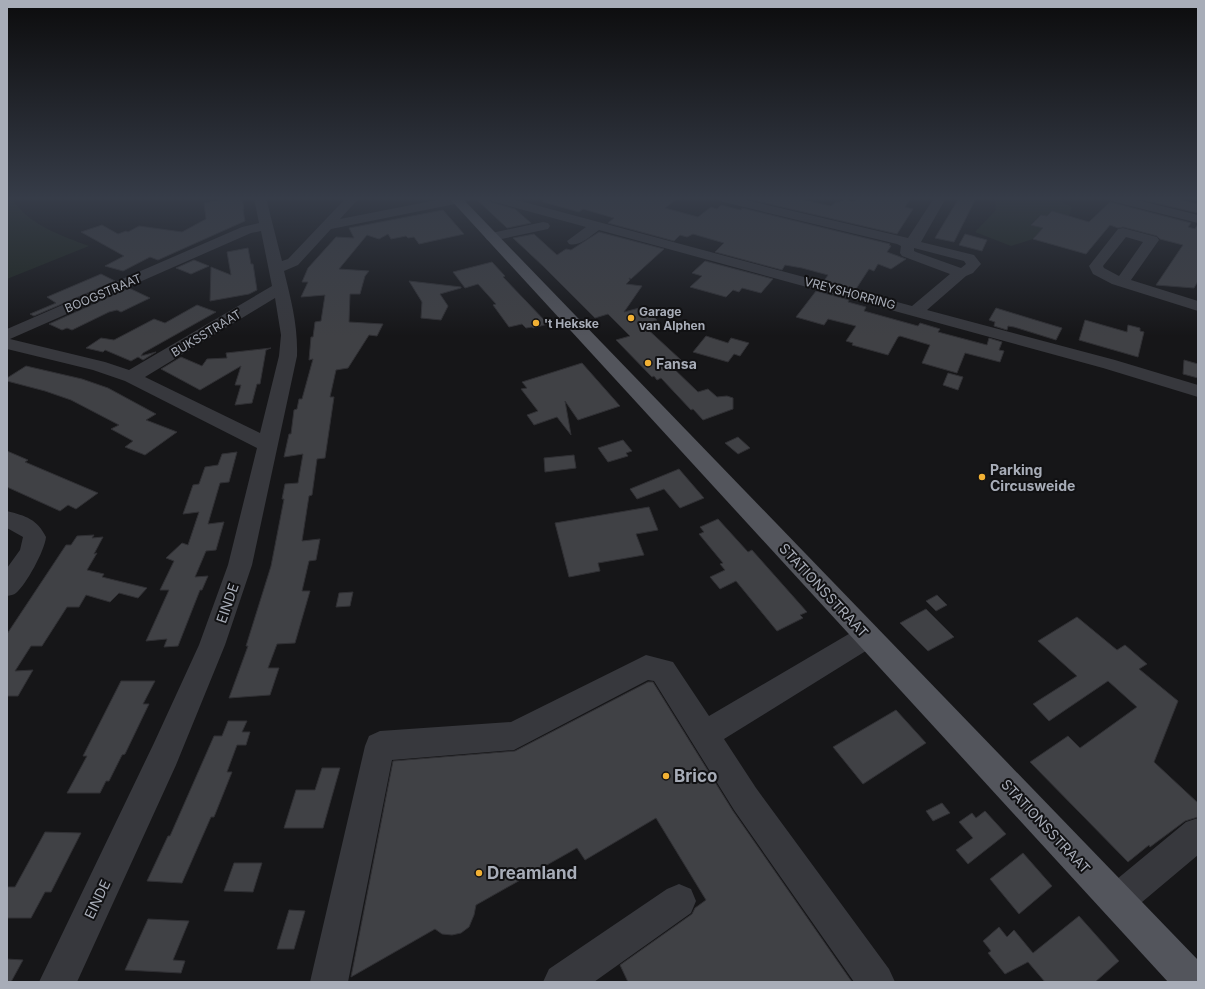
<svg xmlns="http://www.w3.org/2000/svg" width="1205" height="989" font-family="Inter,sans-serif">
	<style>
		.green { fill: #1e261f }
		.building { fill: #404145; stroke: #303034 }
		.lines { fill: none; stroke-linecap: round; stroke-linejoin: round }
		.minor { fill: #37383d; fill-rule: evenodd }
		.major { fill: #53555c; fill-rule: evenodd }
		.poi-dot { fill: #f2b134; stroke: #111113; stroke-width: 1.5 }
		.labels { text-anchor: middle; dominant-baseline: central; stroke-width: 4; stroke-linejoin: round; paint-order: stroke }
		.far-street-label { font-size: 12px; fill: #a8adb8; stroke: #111113 }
		.far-poi-label { font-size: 12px; font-weight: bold; fill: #a8adb8; stroke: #111113; text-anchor: start }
		.poi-label { font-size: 14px; font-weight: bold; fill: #a8adb8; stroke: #111113; text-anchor: start }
		.street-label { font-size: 14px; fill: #a8adb8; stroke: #111113 }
		.near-poi-label { font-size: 17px; font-weight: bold; fill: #a8adb8; stroke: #111113; text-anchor: start }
	</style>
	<rect width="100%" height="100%" fill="#161618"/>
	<path class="green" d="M7 198H11C29 225 60 235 89 246L7 279Z
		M995 198H1053L1072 207 1069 216 1052 211 1047 216 1041 215 1031 224 1043 228 1033 239 1011 246 975 232 996 210Z"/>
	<path class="building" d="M225 198H242L244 209H243L245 221 158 260 150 257 123 271 105 266 124 256 81 232 102 225 118 234 126 231 128 232 139 226 182 232 206 219 204 203 225 199Z
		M475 198H488L491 202 515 209 531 223 507 228Z
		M544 198H678L665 208 698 217 711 207 717 209 721 205 741 210 742 208 890 244 889 245 891 246 887 252 906 259 891 269 878 264 874 271 869 269 856 289 824 281 828 275 802 268 785 265 782 270 715 252 724 243 693 234 687 237 680 235 674 241 608 223 614 218 583 209 579 212 543 202Z
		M754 198H795L831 206 836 202H840L844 199 853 202 859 198H911L905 207 913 209 897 234 752 200Z
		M959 198H976L954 242 935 238Z
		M1134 198H1174L1198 204V213Z
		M1110 202 1191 223 1188 227 1195 229 1198 224V281L1194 288 1156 285 1183 245 1160 239 1157 236 1123 227 1118 228 1110 225 1086 254 1033 239 1043 228 1031 225 1041 215 1047 216 1052 211 1089 222Z
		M443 210 464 234 419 244 414 237 408 238 406 236 391 239 388 234 379 239 367 235 339 269 369 271 365 276 360 294H350L349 322 383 324 377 336 369 335 348 368 336 370 330 397H334L325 458 317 459 312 495 309 496 302 541 320 539 316 560 309 561 302 591H310L295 643 277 644 268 668H279L270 695 229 698 248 646H246L271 566 284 499H282L285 484 298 483 303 454 284 457 289 434H291L294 410 297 409 299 399H302L313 359 309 360 311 337H313L315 322 321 321 325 295 301 297 308 282H302L308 268 336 237 354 238 349 228Z
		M599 232 664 249 631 279 629 278 630 280 626 284 642 286 624 312 643 307 657 320 643 325 681 360 670 365 698 392 708 389 717 397 727 396 733 398V409L703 420 693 409 691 410 661 378 657 380 654 376 652 377 616 340 630 336 608 314 595 318 544 267 513 238 534 234 557 255 566 249 571 250Z
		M965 234 987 240 982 251 959 245Z
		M248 248 251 264H253L257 290 249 294 210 301 211 267 231 275 227 252Z
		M194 260 209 266 191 274 176 268Z
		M705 261 773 279 761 293 742 288 739 292 733 290 726 297 690 287 702 276 692 273Z
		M492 262 505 276 503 277 548 324 533 328 532 327 526 328 522 324 509 327 493 305 496 304 478 284 465 288 453 272Z
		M101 274 115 281 34 316 30 314 56 303 47 297Z
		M409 281 461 287V288L440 294 448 306 441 320 421 318 422 302Z
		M129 288 150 298 121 312 117 310 109 312 72 330 67 328 62 330 49 324Z
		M816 291 849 300 848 302 866 307 864 311 918 326 920 323 940 329 938 332 987 345 989 338 1002 342 999 350 1004 351 1000 362 965 353 957 373 922 363 930 345 900 336 898 337 888 355 852 345 853 343 846 341 856 326 828 319 824 325 796 317Z
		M197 305 216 312 143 353 141 356 156 352 143 360 138 357 131 361 105 350 103 352 86 348 101 338 114 340 154 319 165 323Z
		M996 308 1032 319 1062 328 1056 340 1014 327 1008 326 1007 330 994 326 995 322 989 320Z
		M1085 320 1127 332 1128 325 1140 328V331L1144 332 1138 357 1079 340Z
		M706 336 728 343 731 338 749 343 740 356 734 354 728 362 693 352Z
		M271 348 266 350 260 384H257L252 403 235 405 241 385H235L241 366 200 390 161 369 181 357 202 366 207 359 227 358 226 353Z
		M1184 360 1198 364V378L1183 374Z
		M582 363 620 406 578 420 565 401 571 435 557 417 534 425 527 415 538 411 521 389 527 388 522 382Z
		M26 366 82 379 108 388 156 414 146 420 177 432 145 455 125 447 133 441 111 429 119 425 71 400 45 391 7 381V378Z
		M948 373 963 377 958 390 943 385Z
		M738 437 750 448 738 454 725 443Z
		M623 440 632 451 626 453 628 456 608 462 598 448Z
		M7 451 28 460 25 462 98 493 76 509 68 505 60 511 7 487Z
		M237 452 229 482 220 483 208 524 224 522 216 550 206 551 195 577 208 576 202 590H200L178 646 164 647 167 639 146 641 169 590H160L174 561 166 558 182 543 188 545 199 512 183 514 193 485 199 484 205 467 218 465 222 454Z
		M574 455 576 468 545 472 544 458Z
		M679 469 704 498 680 508 664 489 637 499 630 489Z
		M649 507 658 530 636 534 644 555 598 563 600 571 569 577 555 523Z
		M718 519 748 552 752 550 807 612 800 615 803 618 777 631 736 581 720 589 710 577 725 570 720 564 723 563 699 534 704 532 700 527Z
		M94 535 92 538 103 537 94 554 97 553 87 570 104 574 102 577 147 588 138 598 119 593 110 602 86 595 79 607H67L42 646H31L15 671 33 670 18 696H7V634L66 545H71L77 536Z
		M353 592 350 606 336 607 339 593Z
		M937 595 947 605 936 611 926 601Z
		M926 609 954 637 928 651 900 623Z
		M1077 617 1117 650 1125 645 1147 664 1139 669 1178 701 1154 762 1198 803V817L1185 821 1150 847 1149 845 1128 862 1030 762 1068 736 1080 748 1137 707 1108 681 1049 721 1033 704 1077 676 1038 641Z
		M121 681H155L143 704H149L125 754 122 755 109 781H106L100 793H67L87 756H83Z
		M648 682H653L733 811 852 982H628L620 965 692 914 695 908 706 900 656 818 585 860 577 848 476 905 474 915 469 927 461 933 452 935 442 934 435 929 351 977 393 761 515 751Z
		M896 710 926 743 863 784 833 747Z
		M228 721H247L242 732H250L246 745H237L227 772H232L214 817H211L182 883 147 881 168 836H170L214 736H222Z
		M322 768H340L323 828H284L296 790H315Z
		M942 803 950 813 933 821 926 811Z
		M985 811 1006 834 968 864 956 850 973 838 959 822 972 813 976 818Z
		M45 832 81 833 51 892H45L31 918H7V887H15Z
		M1023 853 1052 886 1019 914 990 879Z
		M234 863H262L253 892 224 891Z
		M289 910 305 911 294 949H277Z
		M1079 916 1119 961 1095 982H1045L1028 962 1005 974 988 953 991 951 983 941 999 927 1007 937 1014 930 1033 953Z
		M148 919 189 921 173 960 185 961 181 973 125 970Z
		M7 959 23 960 11 982H7Z"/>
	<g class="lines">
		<path class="minor" d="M254 198H266L282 261 288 259 346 198H359L340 219 447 198H471L469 201 465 202 331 229 298 265 284 271C291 300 298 325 297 356L252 565 225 645 176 765 77 982H39L154 743 199 645 228 565 257 448 125 381 93 370 7 349V329L242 227 259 223ZM261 231 272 286 129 370 105 362 10 339 251 233ZM275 298 281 335 279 356 260 433 145 377Z
			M489 198H509L912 306 950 274 902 256 900 253 901 246 897 244 719 201 717 198H738L908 238 934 198H946L921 242 974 255 981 264 973 273 966 276 927 310 1115 360 1198 385V397L1103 368 599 230C590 236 580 247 569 244L567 241 586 227 491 201ZM914 248 964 261 966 264 961 268 916 252 914 251Z
			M1109 198H1129L1198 215V223L1111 201Z
			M543 222 548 223 550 226 548 229 492 241 487 240 485 237 487 234Z
			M1123 228 1157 237 1159 240 1131 280 1198 301V311L1112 284 1093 274 1089 266 1118 229ZM1126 237 1143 242 1119 276 1104 268 1103 266Z
			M7 511C26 516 37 519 46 537 45 550 26 585 16 593 14 595 10 595 7 596V568L20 550 23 537 7 528Z
			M868 625 877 628 881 636 877 644 724 739 756 788 889 969 895 982H854L734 810 654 681 648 680 514 750 392 760 348 982H310L365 746 369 736 380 731 511 722 646 655 673 662 709 716 859 628Z
			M1198 818V855L1129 913 1117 918 1105 913 1100 901 1105 889 1186 822Z
			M679 884 691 889 696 901 691 913 594 982H543L549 969 667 889Z"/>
		<path class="major" d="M449 198H462L1198 960V982H1168Z"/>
	</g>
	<linearGradient id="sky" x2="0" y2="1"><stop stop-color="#0c0c0d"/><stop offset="0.59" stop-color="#363c48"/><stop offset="1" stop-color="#363c48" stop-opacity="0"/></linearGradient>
	<rect width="1205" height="336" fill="url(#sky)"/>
	<g class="poi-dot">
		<circle cx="631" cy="318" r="4"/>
		<circle cx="536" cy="323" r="4"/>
		<circle cx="648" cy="363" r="4"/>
		<circle cx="982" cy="477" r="4"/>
		<circle cx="666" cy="776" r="4"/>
		<circle cx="479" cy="873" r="4"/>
	</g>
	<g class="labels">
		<g class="far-street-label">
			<text transform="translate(103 293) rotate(-23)">BOOGSTRAAT</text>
			<text transform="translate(850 293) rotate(15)">VREYSHORRING</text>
			<text transform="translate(206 333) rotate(-31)">BUKSSTRAAT</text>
		</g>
		<g class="far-poi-label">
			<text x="639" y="311">Garage<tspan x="639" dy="14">van Alphen</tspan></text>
			<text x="544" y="323">'t Hekske</text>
		</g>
		<g class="poi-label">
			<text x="656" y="363">Fansa</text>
			<text x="990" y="469">Parking<tspan x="990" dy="16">Circusweide</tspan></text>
		</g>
		<g class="street-label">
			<text transform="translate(824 590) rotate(47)">STATIONSSTRAAT</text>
			<text transform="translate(227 603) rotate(-71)">EINDE</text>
			<text transform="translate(1046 826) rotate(47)">STATIONSSTRAAT</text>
			<text transform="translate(97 899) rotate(-64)">EINDE</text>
		</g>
		<g class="near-poi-label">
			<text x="674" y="776">Brico</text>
			<text x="487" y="873">Dreamland</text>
		</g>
	</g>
	<rect width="1205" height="989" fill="none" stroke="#a8adb8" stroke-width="16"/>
</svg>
